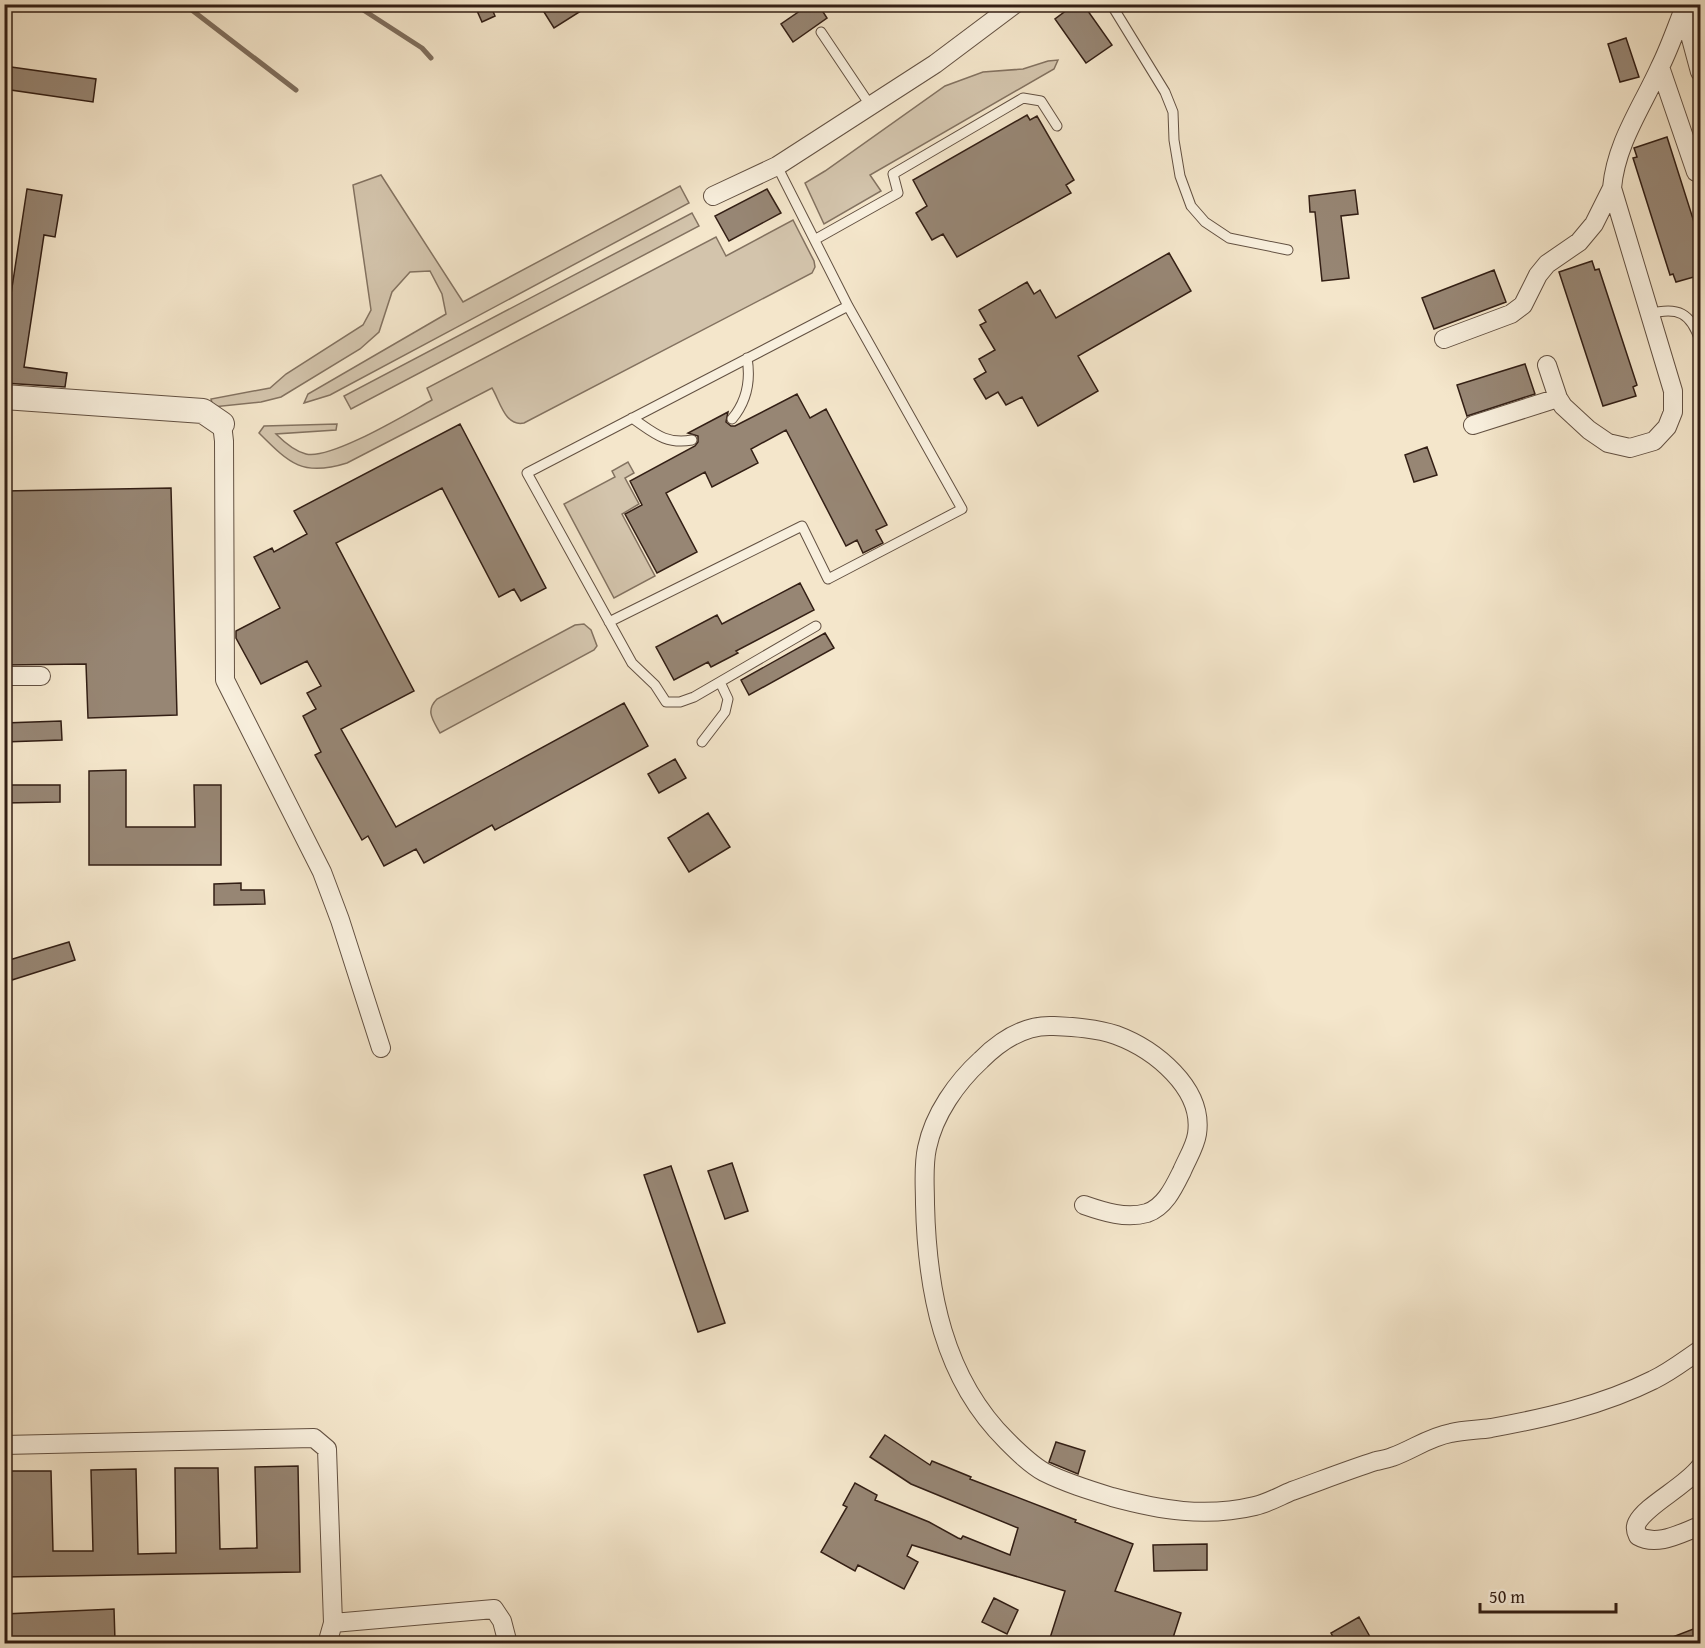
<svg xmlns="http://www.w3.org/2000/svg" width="1705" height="1648" font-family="'Gentium Book Plus',serif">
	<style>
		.green { fill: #d3c4ac; stroke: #837260; stroke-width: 1.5 }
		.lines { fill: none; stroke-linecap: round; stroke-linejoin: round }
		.stream { stroke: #7f6e5d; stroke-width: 5 }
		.building { fill: #978674; stroke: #331f15; stroke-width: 1.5 }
		.service-casing { stroke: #635142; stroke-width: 11 }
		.minor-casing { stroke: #635142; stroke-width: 20 }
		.tertiary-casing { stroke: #635142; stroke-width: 26 }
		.service { stroke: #f8efdd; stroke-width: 9 }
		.minor { stroke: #f8efdd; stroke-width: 18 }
		.tertiary { stroke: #f8efdd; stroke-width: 24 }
	</style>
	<rect width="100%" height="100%" fill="#f4e6cb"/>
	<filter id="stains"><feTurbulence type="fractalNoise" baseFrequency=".00333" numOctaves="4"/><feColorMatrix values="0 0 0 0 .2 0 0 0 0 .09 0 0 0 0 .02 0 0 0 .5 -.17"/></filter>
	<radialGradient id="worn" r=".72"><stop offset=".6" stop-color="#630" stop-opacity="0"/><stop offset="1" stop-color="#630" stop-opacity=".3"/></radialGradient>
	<path class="green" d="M1058 60 1054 69 870 175 881 191 824 224 805 183 825 171 945 86 983 72 1023 69 1048 61Z
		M381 175 463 302 680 186 689 203 330 395 304 403 308 394 446 314 442 294 430 271 410 272 392 292 379 332 360 349 281 397 261 402 213 407 211 399 270 388 286 374 363 325 371 310 353 185Z
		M692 213 699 226 351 409 344 396Z
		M793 220 814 261 815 267 812 273 524 423C505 427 500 401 492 388L347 463C303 477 290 464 259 433L264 426 337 424 336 430 276 434C284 442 294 451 306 454 331 460 408 413 432 400L427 388 716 237 726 256Z
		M628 462 634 473 625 478 639 504 622 514 655 576 614 598 564 504 615 477 612 471Z
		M584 624 591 630 597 646 594 650 440 733C433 720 425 711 437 699L575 625Z"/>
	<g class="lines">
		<path class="stream" d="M184 4 296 90
			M354 4 422 48 431 58"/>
	</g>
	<path class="building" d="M474 4H490L495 16 482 22Z
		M539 4H592L554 28Z
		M810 4H818L827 18 793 42 781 24Z
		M1075 4H1083L1112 45 1086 63 1055 19Z
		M1626 38 1639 77 1620 82 1608 44Z
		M4 66 96 79 93 102 4 89Z
		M1027 115 1030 120 1037 116 1074 180 1066 185 1071 193 957 257 943 234 932 240 916 213 927 206 913 180Z
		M1667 137 1701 244V275L1676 282 1673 274 1670 275 1633 158 1637 157 1634 148Z
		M27 189 62 195 55 237 44 235 24 367 67 373 65 387 4 383V340Z
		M767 189 781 213 729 241 715 216Z
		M1355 190 1358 214 1341 216 1349 278 1322 281 1315 212H1310L1309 196Z
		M1169 253 1191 291 1078 356 1098 391 1038 426 1022 397 1006 405 998 392 986 399 974 379 986 372 979 359 995 350 980 325 986 322 979 310 1027 282 1034 294 1040 290 1056 318Z
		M1592 261 1595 270 1599 269 1637 385 1633 387 1636 396 1603 406 1559 272Z
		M1494 270 1506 302 1434 329 1422 298Z
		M1525 364 1535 394 1467 416 1457 385Z
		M797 394 810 418 826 409 887 525 876 530 883 543 863 553 857 540 846 546 786 430 751 449 758 463 712 487 705 472 666 493 697 552 657 573 625 514 642 505 630 481 695 446 698 442V436L688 433 728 412 726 422 731 426H735Z
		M460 424 546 588 521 601 514 589 499 597 442 488 336 543 414 691 341 729 396 827 624 703 648 746 495 830 492 825 424 863 416 849 384 866 368 836 362 840 315 755 321 752 303 716 316 709 307 693 321 686 307 661 261 684 236 638V631L280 608 254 557 272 548 274 552 307 534 294 511Z
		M1427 447 1437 475 1414 482 1405 455Z
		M171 488 177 715 88 718 86 664 4 665V491Z
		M800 583 814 610 736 651 738 653 711 667 708 662 674 680 656 647 717 615 722 624Z
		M825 633 834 648 749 695 741 680Z
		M61 721 62 740 4 742V723Z
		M675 759 686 778 659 793 648 774Z
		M126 770V827H195L194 785H221V865H89V771Z
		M4 785H60V802L4 803Z
		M708 813 730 847 689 872 668 838Z
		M241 883V890H264L265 904 214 905V884Z
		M69 942 75 960 12 980 6 961Z
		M732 1163 748 1211 725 1219 708 1171Z
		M671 1166 725 1323 698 1332 644 1175Z
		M885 1435 930 1465 932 1461 971 1477 970 1479 1076 1520 1075 1522 1133 1544 1115 1591 1181 1613 1171 1644H1067L1050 1638 1065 1591 912 1545 907 1556 918 1562 904 1589 858 1565 855 1571 821 1552 847 1507 843 1505 855 1483 877 1495 875 1500 929 1522 958 1538 961 1539 963 1536 1010 1555 1018 1528 911 1484 870 1457Z
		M1056 1442 1085 1451 1078 1474 1049 1462Z
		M298 1466 300 1572 4 1577V1474H11V1471H51L53 1551H93L91 1470 136 1469 138 1554 176 1553 175 1468H218L220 1549 257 1548 255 1467Z
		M1207 1544V1570L1154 1571 1153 1545Z
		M994 1598 1018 1610 1007 1634 982 1622Z
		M114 1609 115 1641 4 1644V1614Z
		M1359 1617 1374 1644H1337L1331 1633Z
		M1701 1626V1644H1657V1643Z"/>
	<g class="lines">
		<g class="service-casing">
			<path id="service" d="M1111 4 1165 92 1173 112 1174 140 1180 176 1191 206 1205 222 1229 238 1288 250
				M821 32 870 105
				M816 239 898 193 893 174 1023 98 1041 101 1057 126
				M1649 314C1678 306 1691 313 1700 341
				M632 418C653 432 665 445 692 440
				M732 419C747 401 751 381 747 358
				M609 622 802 526 828 579 962 509 848 306 777 166
				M816 626 694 697 680 702H666L655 685 632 663 527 473 848 306
				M702 742 725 712 728 699 720 682"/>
		</g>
		<g class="minor-casing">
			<path id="minor" d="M1683 9 1700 72
				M1660 67 1696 172
				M713 196 777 166 935 64 1015 4
				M1444 339 1511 314 1523 305 1538 275 1547 264 1579 242 1594 224 1612 188
				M1547 365 1558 398 1563 406 1589 430 1608 443 1630 448 1654 441 1667 427 1673 412V391L1612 188C1616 143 1642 107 1660 67 1669 49 1676 29 1683 11L1700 5
				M222 424 224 441 225 680 322 872 340 920 381 1048
				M1473 425 1558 398
				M4 676H41
				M1084 1205C1104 1212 1126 1219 1147 1213 1165 1207 1174 1187 1182 1171 1187 1159 1195 1147 1197 1134 1204 1088 1154 1049 1116 1035 1096 1028 1072 1027 1052 1026 1024 1025 1000 1041 981 1060 957 1082 934 1114 927 1148 923 1166 925 1185 925 1204 927 1290 943 1378 1007 1441 1018 1452 1030 1464 1044 1472 1066 1483 1089 1490 1112 1497 1160 1510 1205 1518 1255 1506 1268 1503 1280 1496 1292 1491 1320 1481 1348 1470 1376 1461 1381 1460 1387 1459 1392 1457 1412 1450 1429 1437 1451 1433 1464 1430 1478 1430 1491 1428 1546 1418 1603 1405 1653 1380 1670 1372 1685 1360 1700 1350
				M4 1445 314 1438 327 1449 333 1623 327 1644
				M1700 1467C1685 1487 1646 1505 1637 1523 1635 1527 1636 1532 1638 1536 1657 1547 1681 1533 1700 1526
				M333 1623 494 1609 502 1621 508 1644"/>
		</g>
		<g class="tertiary-casing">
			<path id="tertiary" d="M4 397 203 411 222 424"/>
		</g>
		<use href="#service" class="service"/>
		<use href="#minor" class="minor"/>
		<use href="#tertiary" class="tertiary"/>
	</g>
	<rect width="1705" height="1648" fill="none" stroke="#f4e6cb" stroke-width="24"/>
	<rect x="6" y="6" width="1693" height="1636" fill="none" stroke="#331f15" stroke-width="3"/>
	<rect x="12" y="12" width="1681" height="1624" fill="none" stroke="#331f15" stroke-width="1.5"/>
	<path d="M1480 1603v9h136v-9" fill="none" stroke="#331f15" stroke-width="3"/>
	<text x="1489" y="1603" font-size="18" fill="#331f15" stroke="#f8efdd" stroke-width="4.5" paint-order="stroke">50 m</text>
	<rect width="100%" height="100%" filter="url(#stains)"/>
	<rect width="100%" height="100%" fill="url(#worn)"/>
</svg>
